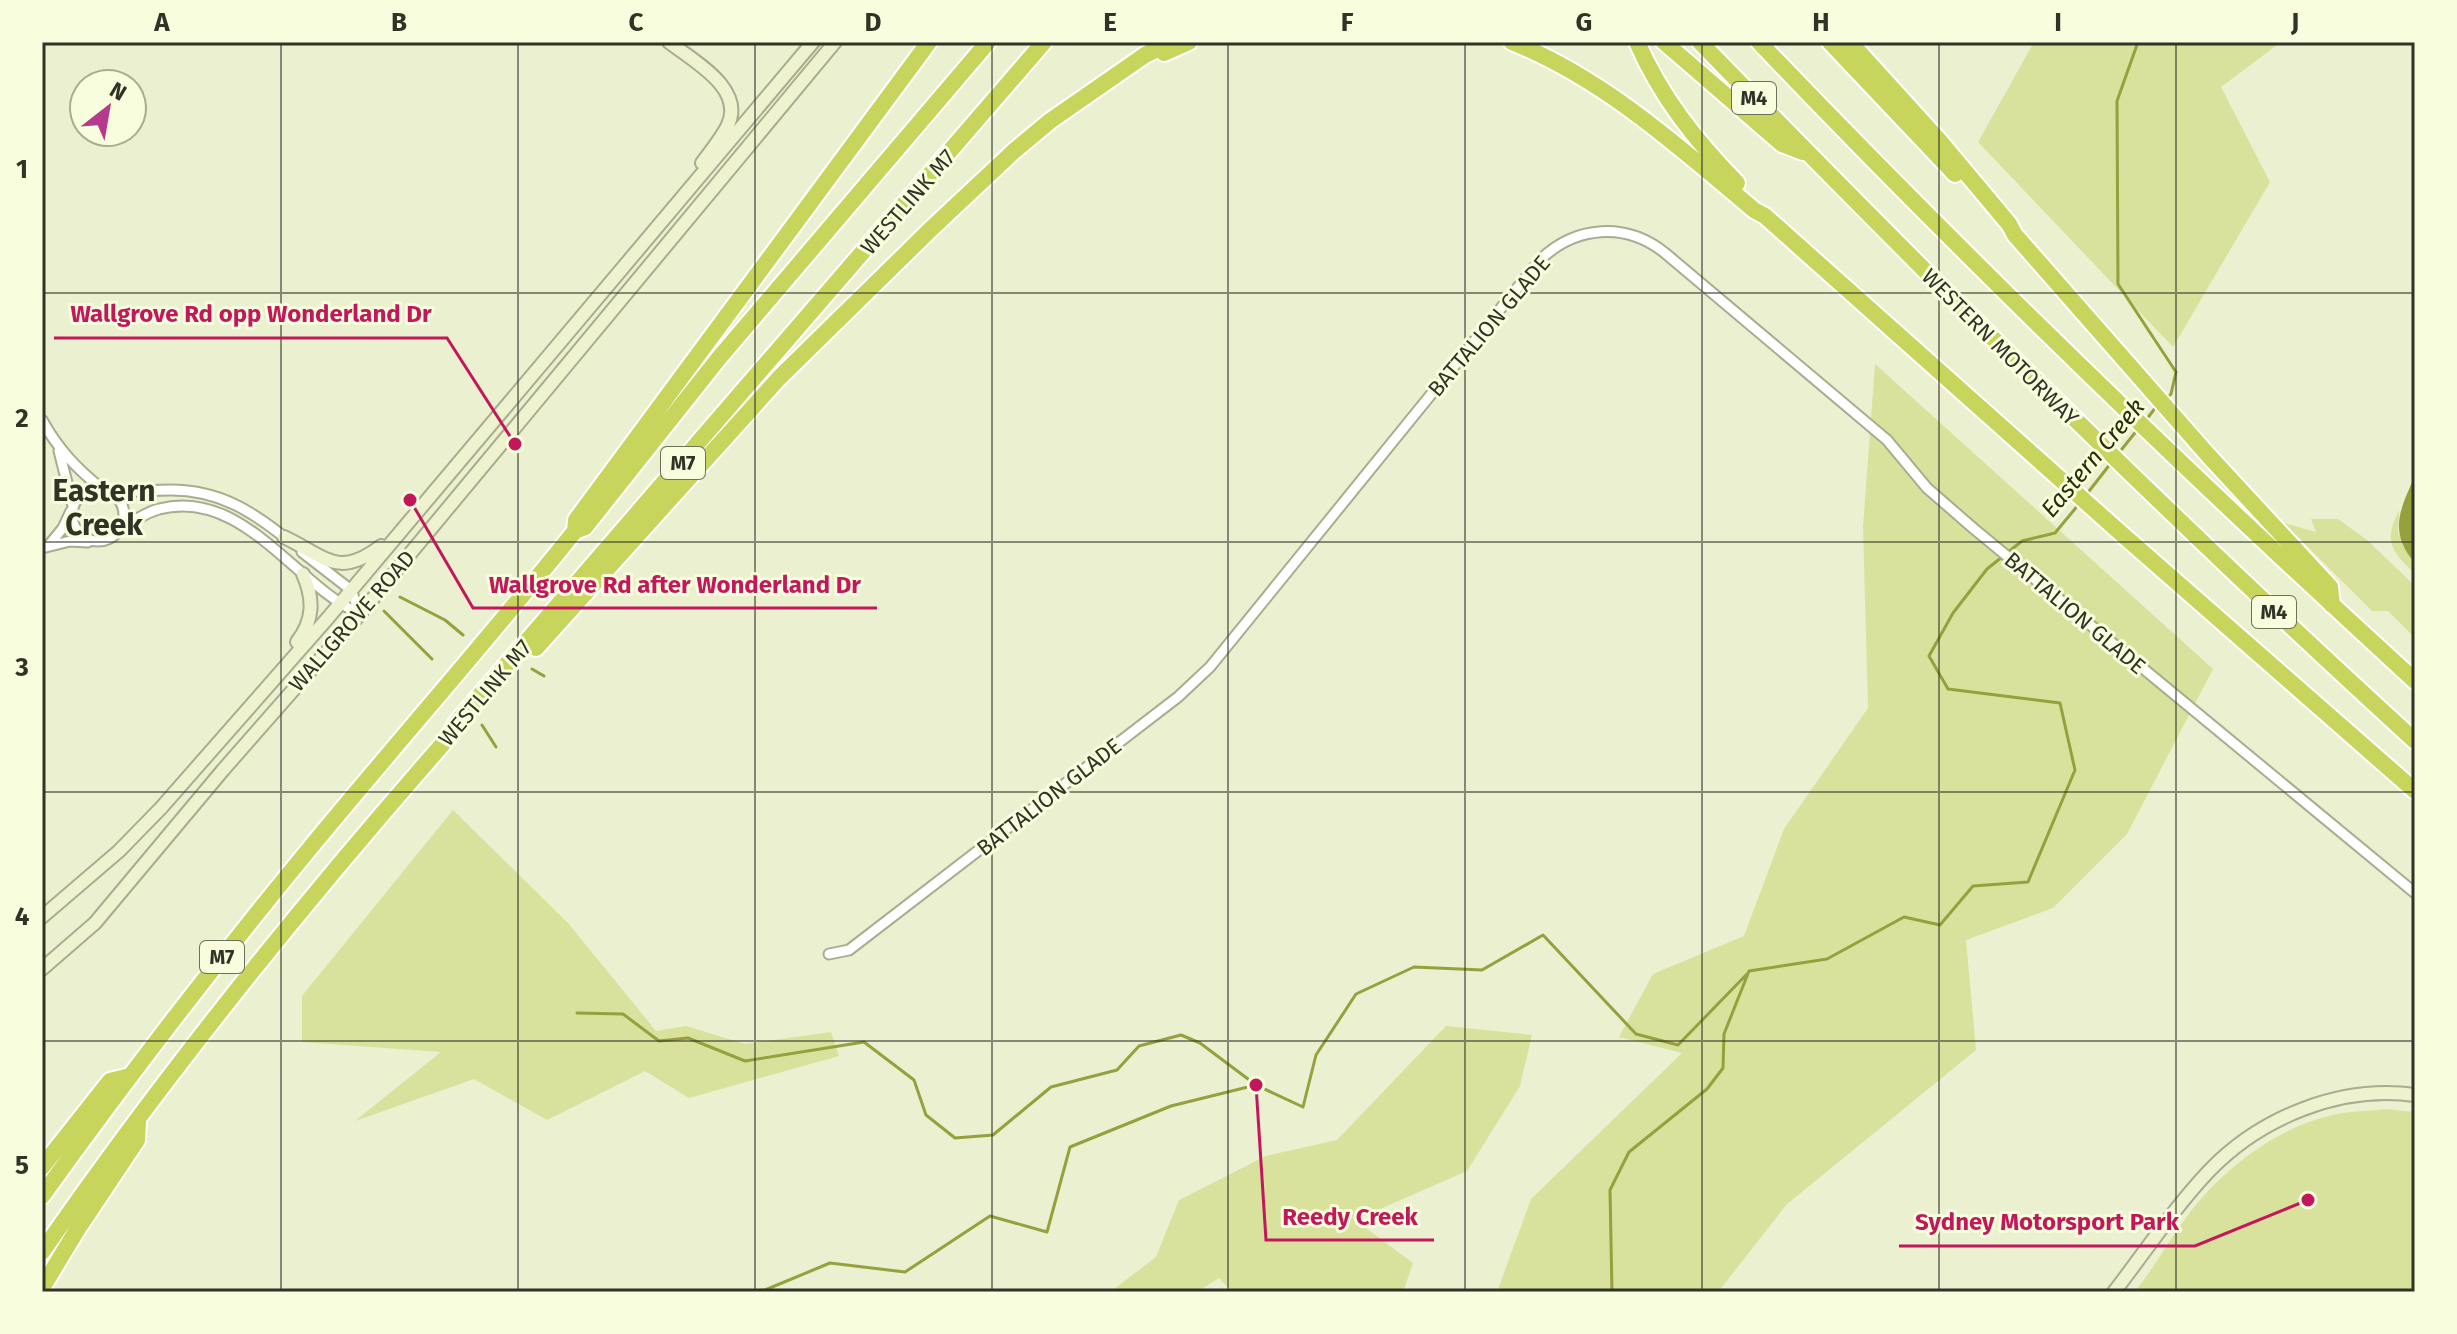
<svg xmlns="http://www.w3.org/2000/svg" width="2457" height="1334" font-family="'Fira Sans',sans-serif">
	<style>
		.green { fill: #d8e29d }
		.water { fill: #96a03d }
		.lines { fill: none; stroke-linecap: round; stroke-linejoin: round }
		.stream { stroke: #96a03d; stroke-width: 3 }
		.street-casing { stroke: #a8ad8f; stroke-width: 13 }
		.secondary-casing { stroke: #a8ad8f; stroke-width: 16 }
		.highway-casing { stroke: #fff; stroke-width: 20 }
		.street { stroke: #fff; stroke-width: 9 }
		.secondary { stroke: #eef2ce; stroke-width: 12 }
		.highway { stroke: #c7d55d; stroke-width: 16 }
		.grid { fill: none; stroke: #313326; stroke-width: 2; stroke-opacity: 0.55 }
		.labels { text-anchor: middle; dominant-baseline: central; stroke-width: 6; stroke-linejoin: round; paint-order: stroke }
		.shield { fill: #f8fddd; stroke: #6d705d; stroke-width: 2 }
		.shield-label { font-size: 20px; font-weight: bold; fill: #313326 }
		.street-label { font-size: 22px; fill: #313326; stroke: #f8fddd }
		.water-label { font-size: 24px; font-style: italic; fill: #2a2e04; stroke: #f8fddd }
		.district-label { font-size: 30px; font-weight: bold; fill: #313326; stroke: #f8fddd }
		.leader { fill: none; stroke: #c2185b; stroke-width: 3 }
		.callout-dot { fill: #c2185b; stroke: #f8fddd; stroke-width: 3 }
		.callout-label { font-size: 24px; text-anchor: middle; font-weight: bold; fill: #c2185b; stroke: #f8fddd; stroke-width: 6; stroke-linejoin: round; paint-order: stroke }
		.neatline { fill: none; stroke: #313326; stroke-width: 3 }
		.grid-label { font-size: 26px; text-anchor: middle; font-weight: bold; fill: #313326 }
	</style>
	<rect width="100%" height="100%" fill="#eaf0d0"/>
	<path class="green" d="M2034 42H2281L2221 87 2270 182 2173 347 1978 142Z
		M1875 364 2213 669 2127 834 2053 908 1966 940 1976 1050 1787 1204 1718 1292H1497L1531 1199 1682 1053 1619 1037 1653 974 1744 936 1784 829 1868 708 1863 527Z
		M2399 510 2398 533 2415 563V574C2390 550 2384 542 2399 510Z
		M2311 519H2338L2367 540 2415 586V638L2388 611H2372L2284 523 2316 532Z
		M453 810 568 923 656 1031 686 1026 745 1044 831 1032 839 1056 689 1098 645 1071 547 1120 474 1079 355 1121 441 1052 302 1042V996Z
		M1446 1026 1532 1035 1520 1086 1467 1171 1355 1220 1413 1263 1403 1292H1232L1219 1278 1197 1292H1110L1156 1257 1179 1200 1266 1156 1337 1140Z
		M2386 1109 2415 1112V1292H2135C2155 1266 2171 1237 2191 1211 2227 1166 2279 1126 2337 1114 2352 1111 2369 1111 2386 1109Z"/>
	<path class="water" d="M2415 476V563C2388 532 2400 509 2415 476Z"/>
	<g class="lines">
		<path class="stream" d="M2138 42 2117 101 2118 284 2176 372 2171 394 2165 400
			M2146 420 2156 407
			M2118 454 2138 429
			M2086 495 2111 463
			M400 597 445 620 463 635
			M384 611 432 659
			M532 669 544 676
			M482 725 496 747
			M577 1013 623 1014 659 1041 688 1038 745 1061 864 1042 914 1080 926 1115 955 1138 993 1135 1051 1087 1117 1070 1139 1046 1181 1035 1200 1043 1256 1085
			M740 1292 765 1290 830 1263 905 1272 990 1216 1047 1232 1070 1147 1171 1106 1256 1085 1303 1107 1316 1055 1356 994 1414 967 1482 970 1543 935 1636 1034 1678 1045 1747 974
			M1612 1292 1610 1190 1629 1152 1707 1089 1723 1068 1724 1034 1749 971 1827 959 1904 917 1940 925 1973 886 2028 882 2075 770 2060 703 1948 689 1929 656 1953 613 1987 569 2022 541 2055 533 2079 504"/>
		<g class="street-casing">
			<path id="street" d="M42 420C58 449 76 468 102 489
				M59 451 73 506
				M72 515a26 26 0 1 1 52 0a26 26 0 1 1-52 0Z
				M109 491C130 492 150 490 171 490 219 490 252 511 288 540
				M121 528C133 522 146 512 159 509 242 487 295 585 360 614
				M49 545 63 528 71 511
				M42 548 70 541 88 542
				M302 552 351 590 360 614
				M829 954 849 950 1178 697 1210 667 1540 260C1576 225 1626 222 1665 253L1887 440 1927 488 1973 528 2415 893"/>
		</g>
		<g class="secondary-casing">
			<path id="secondary" d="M669 42C693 61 747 89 727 127 720 140 710 152 702 163
				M284 537C326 557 338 579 381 546
				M297 642C314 620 314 599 303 574
				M42 917 119 851 161 808 327 619 813 42
				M42 969 95 923 223 770 360 614 835 42
				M2114 1292C2145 1252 2174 1208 2209 1171 2261 1117 2340 1085 2415 1095"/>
		</g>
		<g class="highway-casing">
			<path id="highway" d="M1512 42C1604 79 1678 146 1754 210L1765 216 2124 536 2415 791
				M1637 42C1661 97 1696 141 1737 183
				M1664 42 1782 144 1803 152
				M1700 42C1932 281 2168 516 2415 741
				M1759 42C1970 263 2190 475 2415 681
				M1830 42 1955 174
				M1850 42 1937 138 2009 224 2015 235 2208 455 2330 587 2332 605
				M1164 53 1189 42
				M575 531 576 520 929 42
				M536 648 779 378 932 228 1014 151 1050 121 1145 55 1171 42
				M42 1167 110 1081 130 1076
				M42 1196C129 1075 220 957 315 842 401 738 490 637 575 531L585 527 719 358 988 42
				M42 1252C166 1073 304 902 448 738L457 722 1044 42
				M42 1288 77 1230 137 1140 138 1121"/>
		</g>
		<use href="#street" class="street"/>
		<use href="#secondary" class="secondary"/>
		<use href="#highway" class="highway"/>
	</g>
	<path class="grid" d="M281 42V1292M518 42V1292M755 42V1292M992 42V1292M1228 42V1292M1465 42V1292M1702 42V1292M1939 42V1292M2176 42V1292M42 293H2415M42 542H2415M42 792H2415M42 1041H2415"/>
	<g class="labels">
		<g class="shield">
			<rect x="1732" y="82" width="44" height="32" rx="6"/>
			<rect x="661" y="447" width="44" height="32" rx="6"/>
			<rect x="2252" y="596" width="44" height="32" rx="6"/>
			<rect x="200" y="941" width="44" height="32" rx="6"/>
		</g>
		<g class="shield-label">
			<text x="1754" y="98">M4</text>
			<text x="683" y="463">M7</text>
			<text x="2274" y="612">M4</text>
			<text x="222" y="957">M7</text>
		</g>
		<g class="street-label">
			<text transform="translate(908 202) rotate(-49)">WESTLINK M7</text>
			<text transform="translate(1489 326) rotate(-50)">BATTALION GLADE</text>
			<text transform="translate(2000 347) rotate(45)">WESTERN MOTORWAY</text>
			<text transform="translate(2075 613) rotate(40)">BATTALION GLADE</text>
			<text transform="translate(352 621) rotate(-49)">WALLGROVE ROAD</text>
			<text transform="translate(485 693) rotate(-50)">WESTLINK M7</text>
			<text transform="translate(1049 797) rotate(-38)">BATTALION GLADE</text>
		</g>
		<g class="water-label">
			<text transform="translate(2093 458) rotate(-50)">Eastern Creek</text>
		</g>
		<g class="district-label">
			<text x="104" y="491">Eastern<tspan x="104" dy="34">Creek</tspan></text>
		</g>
	</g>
	<path class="leader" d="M515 444L447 338H54M410 500L473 608H877M1256 1085L1266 1240H1434M2308 1200L2195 1246H1899"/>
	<g class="callout-dot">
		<circle cx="515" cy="444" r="8"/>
		<circle cx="410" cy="500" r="8"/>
		<circle cx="1256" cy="1085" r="8"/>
		<circle cx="2308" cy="1200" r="8"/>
	</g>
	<g class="callout-label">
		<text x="251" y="322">Wallgrove Rd opp Wonderland Dr</text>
		<text x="675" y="593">Wallgrove Rd after Wonderland Dr</text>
		<text x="1350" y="1225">Reedy Creek</text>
		<text x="2047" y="1230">Sydney Motorsport Park</text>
	</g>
	<rect width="2457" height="1334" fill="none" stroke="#f8fddd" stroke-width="88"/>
	<g transform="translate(108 108) rotate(31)"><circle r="38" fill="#f8fddd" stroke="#a8ac94" stroke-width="2"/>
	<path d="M0-6L14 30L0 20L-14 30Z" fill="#b63a8b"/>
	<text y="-12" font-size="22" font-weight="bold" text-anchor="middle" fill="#313326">N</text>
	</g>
	<rect x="44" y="44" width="2369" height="1246" class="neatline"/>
	<g class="grid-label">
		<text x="162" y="31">A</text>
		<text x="399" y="31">B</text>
		<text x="636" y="31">C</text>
		<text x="873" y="31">D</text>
		<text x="1110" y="31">E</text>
		<text x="1347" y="31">F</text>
		<text x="1584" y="31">G</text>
		<text x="1821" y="31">H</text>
		<text x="2058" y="31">I</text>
		<text x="2295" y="31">J</text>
		<text x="22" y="178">1</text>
		<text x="22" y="427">2</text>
		<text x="22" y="676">3</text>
		<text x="22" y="925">4</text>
		<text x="22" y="1174">5</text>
	</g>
</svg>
